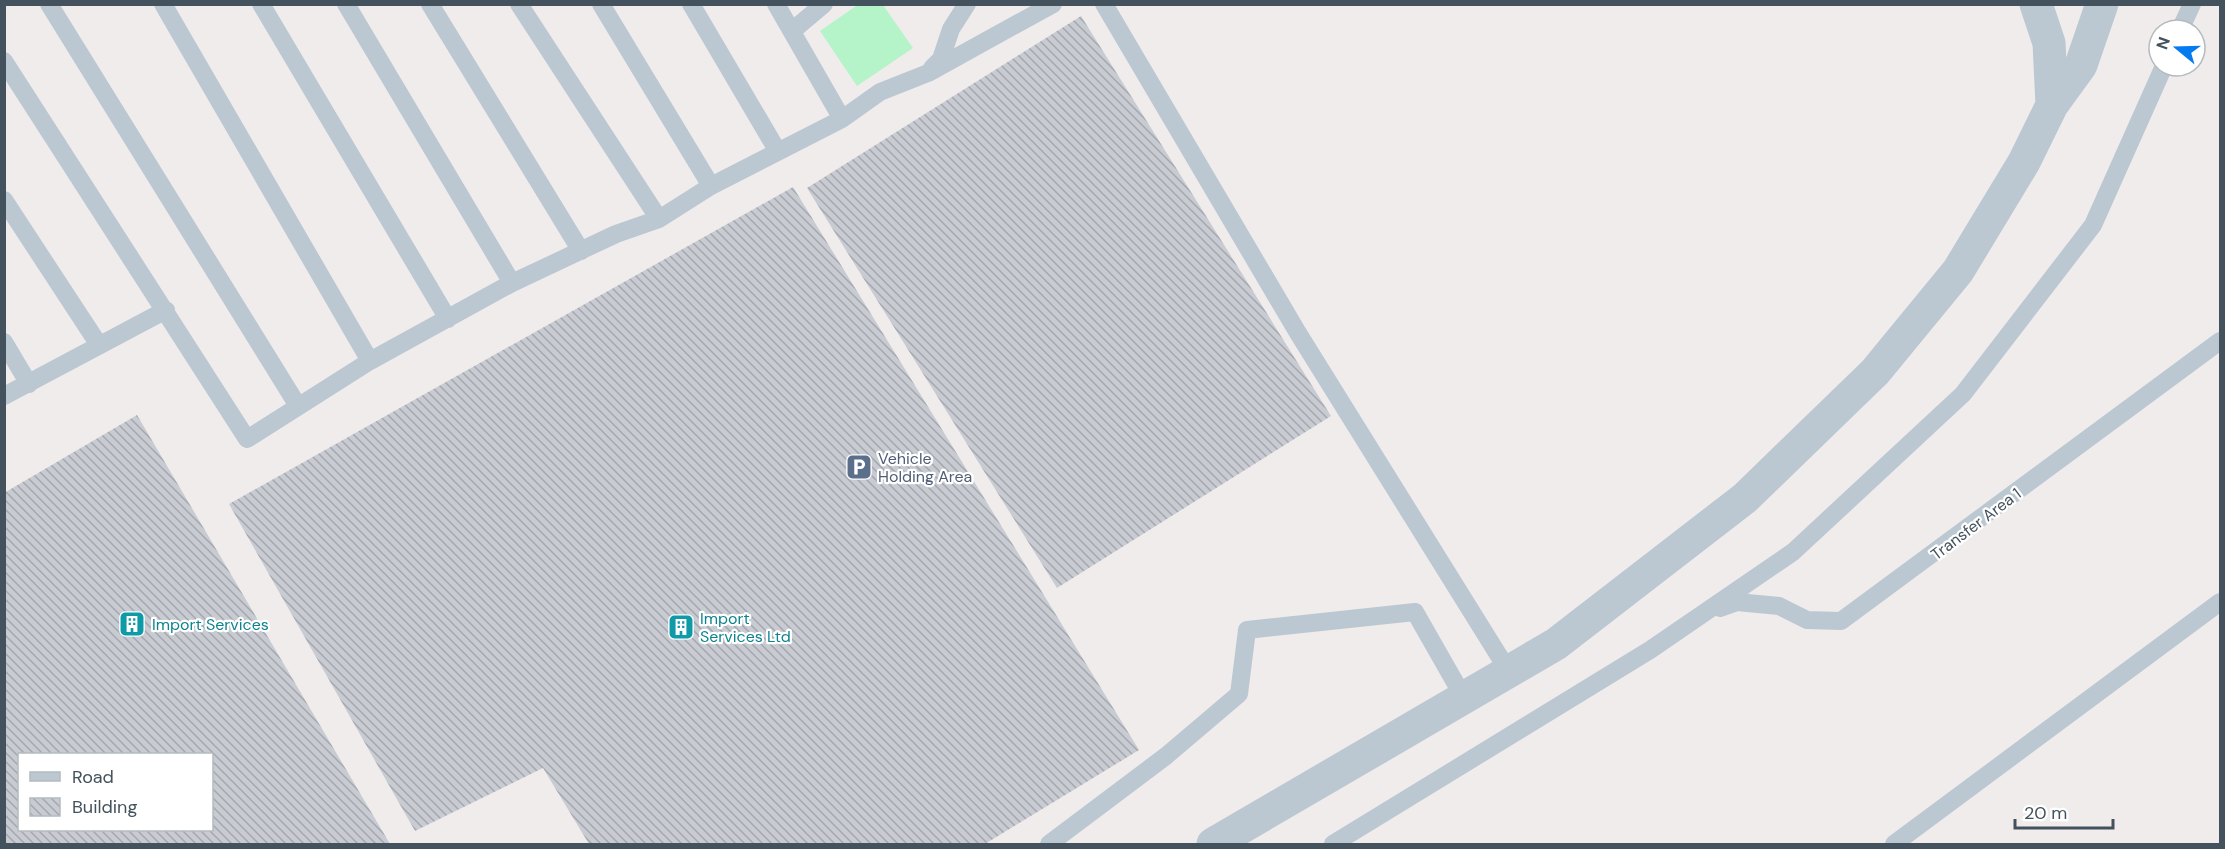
<svg xmlns="http://www.w3.org/2000/svg" width="2225" height="849" font-family="'DM Sans',sans-serif">
	<style>
		.green { fill: #b5f3c9 }
		.building { fill: url(#building-back-hatch); fill-rule: evenodd }
		.lines { fill: none; stroke-linecap: round; stroke-linejoin: round }
		.lane { stroke: #bbc8d1; stroke-width: 18 }
		.street { stroke: #bbc8d1; stroke-width: 33 }
		.labels { text-anchor: middle; dominant-baseline: central; stroke-width: 4.5; stroke-linejoin: round; paint-order: stroke }
		.service-label { font-size: 16px; fill: #4e5e75; stroke: #fff; text-anchor: start }
		.street-label { font-size: 16px; fill: #43525c; stroke: #fff }
		.culture-label { font-size: 16px; fill: #0d838f; stroke: #fff; text-anchor: start }
	</style>
	<defs>
		<pattern id="building-back-hatch" width="6" height="6" patternUnits="userSpaceOnUse" patternTransform="scale(1.5)"><rect width="6" height="6" fill="#c8ccd2"/><path d="M-1 5l2 2M0 0l6 6M5-1l2 2" fill="none" stroke="#a4a8ae"/></pattern>
	</defs>
	<rect width="100%" height="100%" fill="#f0ecec"/>
	<path class="green" d="M859 4 883 5 913 48 857 86 820 31Z"/>
	<path class="building" d="M1081 16 1331 416 1057 588 807 188Z
		M793 187 1139 750 985 844H589L543 768 415 831 229 504Z
		M137 415 390 844H4V493ZM20 754H212V830H20Z"/>
	<g class="lines">
		<path class="lane" d="M49 4 298 406
			M163 4 370 361
			M261 4 448 319
			M346 4 512 283
			M430 4 581 251
			M519 4 659 219
			M601 4 711 186
			M691 4 777 150
			M776 4 842 119
			M1104 4 1298 333 1509 672
			M2180 30 2192 4
			M792 31 824 4
			M4 61 247 439 370 361 512 283 616 234 659 219 711 186 842 119 880 92 928 73 1053 4
			M932 68 941 59 951 29 967 4
			M4 200 99 345
			M4 342 29 384
			M4 396 166 310
			M1720 608 1737 602 1779 606 1807 620 1841 621 2220 341
			M1049 844 1166 756 1239 694 1247 630 1415 612 1464 698
			M1333 844 1650 650 1793 552 1963 394 2093 225 2164 66
			M1894 844 2220 602"/>
		<path class="street" d="M2036 4 2049 43 2052 105
			M1213 844 1556 644 1745 498 1875 372 1958 271 2024 162 2052 105 2081 65 2102 4"/>
	</g>
	<defs>
		<g id="parking-square" transform="scale(1.35)"><rect x="-9" y="-9" width="18" height="18" rx="4" fill="#5c6f8a" stroke="#fff"/><path d="M-3.5-5.5H1a3.5 3.5 0 0 1 0 7H-1V5.5H-3.5ZM-1-3.4V-.6H.8a1.4 1.4 0 0 0 0-2.8Z" fill="#fff"/></g>
		<g id="building-square" transform="scale(1.35)"><rect x="-9" y="-9" width="18" height="18" rx="4" fill="#0f9aa8" stroke="#fff"/><path d="M-4-6H4V6H1V3H-1V6H-4ZM-2.5-4.3h1.7v1.8h-1.7ZM.8-4.3h1.7v1.8H.8ZM-2.5-1h1.7V.8h-1.7ZM.8-1h1.7V.8H.8Z" fill="#fff"/></g>
	</defs>
	<g fill-rule="evenodd">
		<use href="#parking-square" x="859" y="467"/>
		<use href="#building-square" x="132" y="624"/>
		<use href="#building-square" x="681" y="627"/>
	</g>
	<g class="labels">
		<g class="service-label">
			<text x="878" y="458">Vehicle<tspan x="878" dy="18">Holding Area</tspan></text>
		</g>
		<g class="street-label">
			<text transform="translate(1976 524) rotate(-37)">Transfer Area 1</text>
		</g>
		<g class="culture-label">
			<text x="700" y="618">Import<tspan x="700" dy="18">Services Ltd</tspan></text>
			<text x="152" y="624">Import Services</text>
		</g>
	</g>
	<rect width="2225" height="849" fill="none" stroke="#43525c" stroke-width="12"/>
	<rect x="18" y="753" width="195" height="78" fill="#ffffff" stroke="#b4babe" stroke-width="1.5"/>
	<rect x="30" y="772" width="30" height="9" fill="#bbc8d1" stroke="#b4babe" stroke-width="1.5"/>
	<text x="72" y="783" font-size="18" fill="#43525c">Road</text>
	<rect x="30" y="798" width="30" height="18" fill="url(#building-back-hatch)" stroke="#b4babe" stroke-width="1.5"/>
	<text x="72" y="813" font-size="18" fill="#43525c">Building</text>
	<g transform="translate(2177 48) rotate(289)"><circle r="28" fill="#ffffff" stroke="#b4babe" stroke-width="1.5"/>
	<path d="M0-4.5L10 22L0 15L-10 22Z" fill="#067bef"/>
	<text y="-9" font-size="16" font-weight="bold" text-anchor="middle" fill="#43525c">N</text>
	</g>
	<path d="M2015 819v9h98v-9" fill="none" stroke="#43525c" stroke-width="3"/>
	<text x="2024" y="819" font-size="18" fill="#43525c" stroke="#ffffff" stroke-width="4.5" paint-order="stroke">20 m</text>
</svg>
